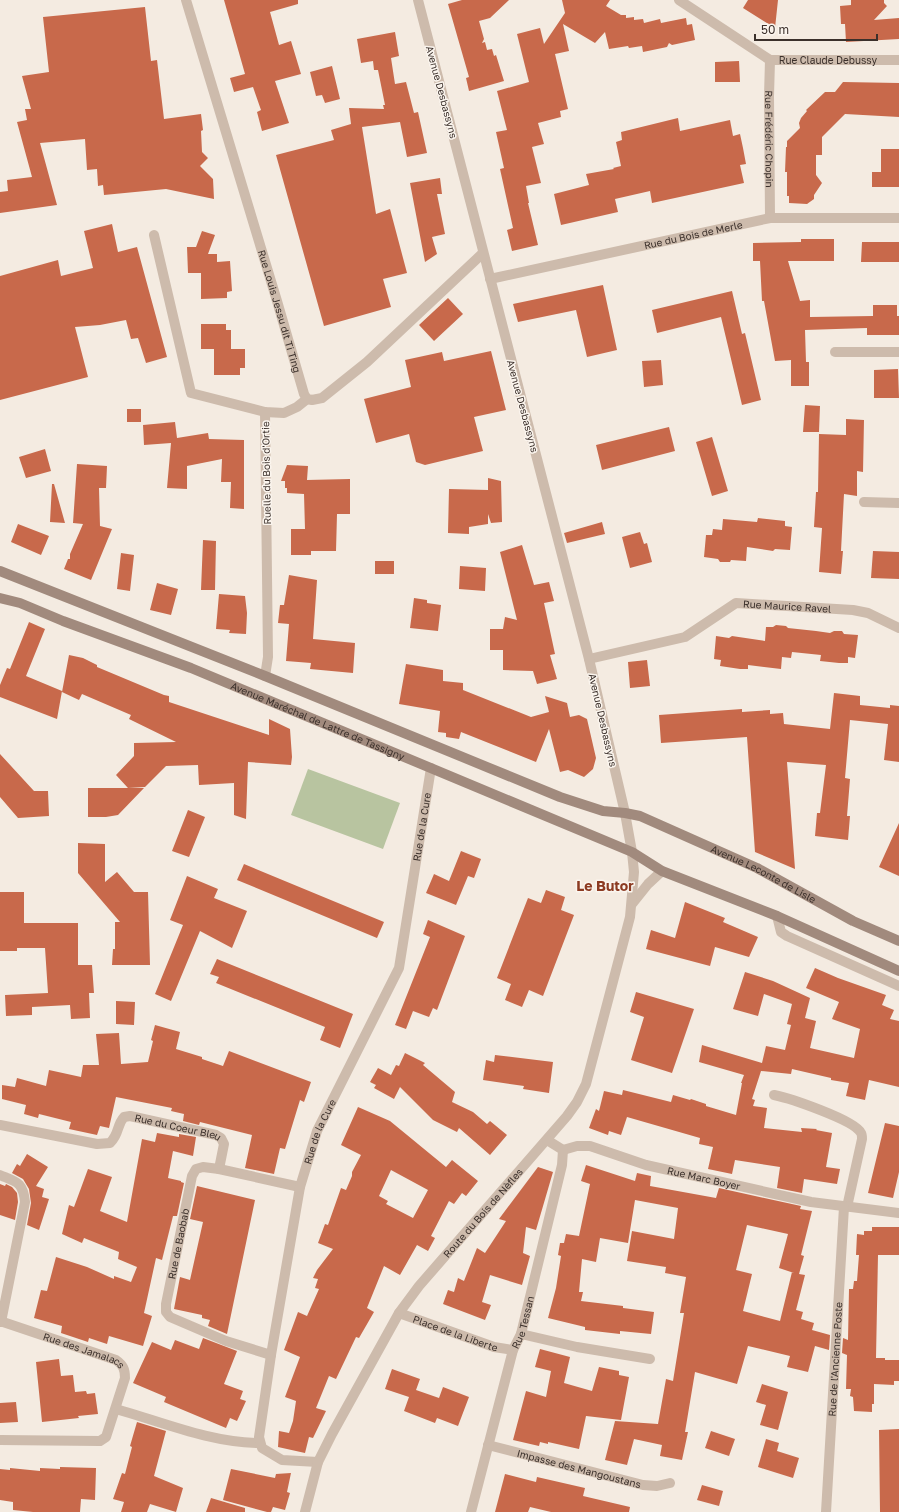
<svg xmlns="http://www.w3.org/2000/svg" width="899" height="1512" font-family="'Golos Text',sans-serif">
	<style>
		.green { fill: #b8c4a0 }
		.building { fill: #c8694b; fill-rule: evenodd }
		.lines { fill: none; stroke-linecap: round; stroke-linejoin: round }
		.minor { stroke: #cdbbac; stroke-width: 10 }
		.secondary { stroke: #a18a7d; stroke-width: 10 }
		.labels { text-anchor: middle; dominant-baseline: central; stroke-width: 3; stroke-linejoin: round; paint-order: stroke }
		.street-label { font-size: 10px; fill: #3b302b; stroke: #fbf5ee }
		.district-label { font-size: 14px; font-weight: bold; fill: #8c3b22; stroke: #fbf5ee }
	</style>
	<rect width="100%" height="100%" fill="#f4ebe1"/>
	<path class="green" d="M308 769 400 803 383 849 291 815Z"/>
	<path class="building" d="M224 0H298V4L270 12 279 45 291 41 301 74 275 81 289 123 262 131 257 112 261 110 253 87 234 92 230 78 245 74Z
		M462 0H509L490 18 479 21 484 39 482 43 485 42 487 50 492 49 494 56 496 55 504 81 469 91 466 78 469 77 448 4Z
		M562 0H610L606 6 621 15H626V18L634 17V20L643 19 644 23 660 19 661 23 686 18 687 25 692 24 695 40 672 45 669 43 667 47 643 52 642 46 629 48 628 46 609 49 605 32 595 43 563 24 569 51 555 54 568 109 560 111 561 117 538 123 544 144 532 147 541 183 526 186 529 203H528L538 245 512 251 507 230 513 228 500 169 504 168 496 132 507 130 497 91 529 82 517 34 540 28 544 44 565 13Z
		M748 0H778L775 28 743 8Z
		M851 0H884V3L887 6 874 20 899 18V39L846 42 845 24H841L840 6 851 5Z
		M145 7 151 61 157 60 164 119 201 114 203 130 201 131 202 152 208 158 200 166 213 179 214 199 166 189 104 195 103 185 98 186 97 169 87 170 85 139 40 143 57 205 0 213V192L8 191 7 180 32 177 17 122 27 120 25 109H31L22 76 49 72 43 17Z
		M395 32 399 56 391 58 395 84 406 82 414 113 418 112 427 153 407 157 400 122 362 127 376 214 390 209 407 273 383 279 391 307 324 326 276 155 334 140 331 130 351 124 349 108 384 109 383 105H385L378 70H374L373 61 361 63 357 39Z
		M739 61 740 82H715V62Z
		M332 66 340 99 325 103 322 95 316 96 310 72Z
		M843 82 899 83V117L845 114 822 137V155H816V175L822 183 814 195V199L807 204 789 203V196H787V172H785L786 147H787V141L800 128 799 123 801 118 807 111 806 110 825 92H835Z
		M678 118 680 131 730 120 733 136 740 134 743 148 746 164 740 165 744 183 652 203 650 191 615 199 618 212 561 225 554 194 589 185 586 174 614 169 613 168 621 166 616 142 622 140 621 132Z
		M881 149H899V187H872V172H881Z
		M440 178 442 194H437L445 234 432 237 437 254 425 262 410 183Z
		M112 224 118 252 137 247 167 357 146 363 138 338 131 339 126 320 100 325 75 327 88 377 0 400V276L58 260 61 276 93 268 84 231Z
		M202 231 215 235 208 254H217V262L230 261 232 291 227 292V298L201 299V273H188L187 247H196Z
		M801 239H834V261H788L800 301 810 300V317L873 316V305H897V316H899V335H867V328L805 330 806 362H809V386H791V360L775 361 764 301H762L760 261H753V243L801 242Z
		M862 242H899V262H861Z
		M603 285 617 350 587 357 576 310 518 322 513 304Z
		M732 291 742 334 745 333 761 400 742 405 721 317 657 333 652 310Z
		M448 298 463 314 434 341 419 325Z
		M201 324H226V330H231V349H245V368H240V375H214V349H201Z
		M491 351 506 410 474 417 483 451 425 465 416 462 409 434 376 443 364 399 411 387 405 360 442 352 444 361Z
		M661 360 663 385 644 387 642 361Z
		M898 369 899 398H874V370Z
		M805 405 820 406 819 432H803Z
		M127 409H141V422H127Z
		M846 419 864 420 863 472 857 471V496L844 494 841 551H843L841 574 819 572 822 528 814 527 816 492H818L819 434 846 435Z
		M175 422 177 438 208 433 209 439 244 440V509L230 508 231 482H221L222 459 187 466V489L167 488 171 443 144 445 143 425Z
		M669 427 675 451 602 470 596 445Z
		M712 437 728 491 712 496 696 442Z
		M45 449 51 471 26 478 19 457Z
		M77 464 107 466 106 488H99L100 526 112 529 91 580 64 569 68 559H70V554L83 524 73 523Z
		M287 465 308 466 307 480 350 479V514H337L336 551H311V555H291V529H305L304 494 287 493V488H285V481H281Z
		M488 478 501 481 502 522 491 523 488 514V524L469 527V534L448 533 449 489 488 490Z
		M52 484H54L65 523 50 522Z
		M758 518 785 521V526L792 527 790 550 775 549 773 551 747 547 746 561 731 560 730 562H720L718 559 704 557 706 535H712L713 529 722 530 723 519 757 522Z
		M602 522 605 534 567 543 564 533Z
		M18 524 49 536 41 555 11 542Z
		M640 532 644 544 647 543 652 562 630 568 622 537Z
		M203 540 216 541 215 590H201Z
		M522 545 534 585 549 582 554 601 544 603 555 654 550 655 557 679 537 684 533 671 503 670V650H490V629H503L505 617 517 620 500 552Z
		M873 551 899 552V579L871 578Z
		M121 553 134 555 130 591 117 589Z
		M375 561H394V574H375Z
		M460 566 486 568 485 591 459 589Z
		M289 575 317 580 313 639 355 643 353 673 310 669 311 663 286 661 289 624 278 623 280 605H284Z
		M157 583 178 589 171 615 150 610Z
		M219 594 245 596 247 613 246 634 229 633 230 630 216 629Z
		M414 598 427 600V603L441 605 438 631 410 628Z
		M29 622 45 629 26 676 62 691 57 719 0 697V685L7 668 10 669Z
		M776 625 786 626 788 628 816 631 830 633 834 631H842L844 634 858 635 855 658 848 657V663H839L820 661 821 655 792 652 791 658 782 657 781 669 748 665V669H740L720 666 721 660 714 659 716 636 729 638 732 636 765 641 766 627H773Z
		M69 655 83 658 97 665V667L164 695 169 696V702L269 735V719L290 729 292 757 291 765 248 762 246 819 234 815V783L199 785 198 765 166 766 145 787 128 788 116 775 134 756V743L176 742 129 719 131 715 82 694 79 700 62 692Z
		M647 660 650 686 630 688 628 662Z
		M406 664 443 670V681L463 683V690L531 717 549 712 545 696 567 703 570 717 579 715 587 719 596 758 593 769 584 777 568 770 560 772 549 729 536 762 461 732 459 739 446 737V733L438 732 440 711 399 704Z
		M834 693 860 696V705L890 708V705L899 706V762L884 760 888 724 850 720 845 778 850 779 847 816H850L848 840 815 836 817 813H820L826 765 787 762 795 869 755 852 747 737 661 743 659 715 742 709V712L770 710V714L783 713 784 724 830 729Z
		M0 754 34 791H48L49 816 18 818 0 797Z
		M88 788H144L118 815 106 817H88Z
		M188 810 205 817 189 857 172 851Z
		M899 823V876L879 867Z
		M78 843 105 844V882L117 872 134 892H148L150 965H112L113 949H115V922H120L78 873Z
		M461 851 481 859 474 878 468 876 456 905 426 893 434 874 449 881Z
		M244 864 384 922 377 938 237 880Z
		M187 876 218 889 214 898 247 911 232 948 200 931 171 1001 155 994 183 925 170 920Z
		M546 890 565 897 561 910 574 915 543 996 529 990 522 1007 505 1000 511 984 497 978 528 898 541 903Z
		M0 892H24V923H78V965H92L94 993H89L90 1018 71 1019 70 1005 32 1007V1015L6 1016 5 995 48 993 45 948H17V951H0Z
		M685 902 725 918 723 922 758 937 749 957 715 947 710 966 646 949 651 930 675 938Z
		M428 920 465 936 437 1010 433 1008 429 1017 413 1011 406 1029 395 1025 430 937 423 934Z
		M217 959 353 1014 340 1048 320 1040 325 1027 216 983 219 977 210 974Z
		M815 968 838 978 886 995 882 1005 894 1010 890 1019 899 1021V1087L869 1080 865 1100 846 1096 849 1083 831 1080V1078L792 1069 791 1074 761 1071 752 1099 755 1100 753 1106 767 1108 764 1128 802 1132 801 1128 817 1129 816 1130 832 1133 826 1167 840 1169 837 1184 804 1179 802 1193 777 1188 780 1167 735 1160 732 1174 708 1169 713 1147 699 1144 700 1138 627 1117 621 1135 609 1131 608 1135 589 1128 596 1109 599 1111 604 1091 622 1095 623 1090 671 1102 673 1095 690 1100 691 1099 706 1104V1106L736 1115 742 1083H741L744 1075 699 1062 702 1045 762 1063 766 1046 785 1050 791 1025 787 1024 792 1004 764 994 758 1016 733 1009 745 972 773 981 810 998 805 1018 816 1021 810 1048 854 1058 860 1029 832 1019 839 1002 806 988Z
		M636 992 694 1009 672 1073 631 1060 644 1017 630 1012Z
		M116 1001 135 1002 134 1025 116 1024Z
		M155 1025 180 1032 176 1049 202 1057V1059L223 1066 229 1051 311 1082 304 1102 300 1100 285 1149 280 1148 274 1174 245 1168 252 1135 200 1122 199 1125 183 1121 184 1114 171 1111 172 1108 116 1097 109 1128 100 1126 97 1135 69 1129 71 1122 39 1114 38 1118 24 1114 26 1105 2 1099V1085L15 1087 17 1078 46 1086 49 1070 81 1077 83 1065H99L96 1034 119 1033 121 1064 148 1062 153 1041 151 1040Z
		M405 1053 425 1063 423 1065 455 1092 452 1102 473 1112 487 1124 490 1121 507 1135 490 1155 459 1128 457 1132 433 1120 400 1087 394 1099 374 1088 376 1085 370 1082 378 1068 391 1075 396 1065 399 1066Z
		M495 1055 553 1062 549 1093 523 1089 524 1086 483 1080 486 1060 494 1062Z
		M358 1107 390 1121 446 1167 452 1160 478 1181 466 1196 462 1193 454 1204 449 1201 431 1236 435 1238 428 1251 417 1245 400 1275 384 1266 367 1308 374 1312 359 1338 356 1337 336 1379 329 1376 316 1408 326 1411 313 1438 309 1437 305 1453 278 1447 279 1431 289 1433 293 1421 296 1401 285 1397 300 1357 284 1350 298 1312 307 1316 319 1289 315 1288 318 1279 313 1278 317 1270 333 1249 318 1243 325 1224 328 1225 341 1188 346 1190 352 1176V1172L361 1155 341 1145ZM391 1170 428 1190 413 1218 386 1204 388 1201 379 1196Z
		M885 1123 899 1126V1172L893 1198 868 1193Z
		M157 1133 179 1137V1134L196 1137 193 1156 173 1151 168 1178 181 1181V1182L184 1183 177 1216H173L162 1260 156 1258 144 1313 152 1316 143 1346 109 1336 107 1344 89 1338 88 1342 61 1333 62 1326 34 1318 41 1290 47 1291 56 1257 87 1267 114 1279V1276L131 1282 137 1267 118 1259 119 1252 84 1238 82 1243 62 1234 69 1205 74 1207 88 1169 112 1177 100 1211 127 1222 142 1139 155 1142Z
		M27 1154 48 1167 36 1186 44 1189 42 1197 49 1199 39 1230 27 1225 31 1203 29 1189 23 1179 12 1173 17 1164 20 1166Z
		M586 1165 635 1181 637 1173 651 1176 650 1186 716 1198 719 1188 801 1206 800 1209 812 1211 801 1255 804 1256 799 1274 805 1275 796 1310 803 1312 801 1319 814 1323 812 1330 830 1335 829 1350 815 1346 808 1372 787 1367 790 1356 748 1346 737 1384 695 1372 685 1432H688L682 1460 660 1456 662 1445 634 1439 627 1465 605 1460 615 1421 658 1424 666 1379 673 1381 684 1313H680L686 1277 665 1273 666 1267 627 1261 632 1231 674 1239 678 1208 635 1200 628 1243 600 1238 596 1262 582 1259 579 1292H583L581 1301 623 1306V1308L654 1312 651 1334 620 1331V1334L585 1330V1327L548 1318 556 1288 561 1256 558 1255 560 1243H564L566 1234 579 1236 590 1184 581 1181ZM747 1225 788 1234 779 1268 794 1273 792 1272 780 1321 743 1311 752 1274 736 1270Z
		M538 1167 553 1172 536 1230 526 1227 523 1253 530 1256 522 1285 490 1275 482 1302 491 1305 485 1320 443 1304 448 1290 454 1292 458 1278 464 1281 477 1248 485 1253 506 1221 499 1219Z
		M0 1184 5 1186 6 1184 12 1187 17 1193 18 1202 15 1220 0 1215Z
		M197 1186 255 1200 227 1334 208 1326 210 1320 202 1318V1315L174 1309 180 1277 190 1280 203 1222 190 1219Z
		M872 1227H899V1255H878L876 1358H885V1360H899V1381H894V1385L874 1384V1404H872V1412L854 1411 853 1397 850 1396 851 1389H846L847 1355 842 1353 843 1338 848 1340 849 1289H853L854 1281H857L859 1255H856L857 1234 864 1235V1231H872Z
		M203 1338 237 1351 224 1384 243 1391 240 1399 246 1401 237 1421 230 1418 226 1428 164 1402 166 1397 133 1383 152 1342 171 1350 175 1340 199 1349Z
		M540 1349 570 1357 564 1383 592 1391 599 1367 619 1371V1375L629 1377 621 1420 586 1416 579 1449 548 1442V1444L540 1442 539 1446 513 1440 526 1391 546 1397 551 1371 535 1367Z
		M59 1359 61 1376 73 1375 75 1392 86 1391 87 1394 95 1393 98 1414 78 1416 79 1418 42 1422 36 1362Z
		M392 1369 420 1379 416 1390 439 1398 443 1387 469 1397 458 1426 437 1418 435 1423 404 1411 409 1397 385 1389Z
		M762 1384 788 1392 778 1430 760 1425 766 1405 756 1402Z
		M16 1402 18 1422 0 1423V1403Z
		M137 1422 166 1431 154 1476 183 1488 176 1512 150 1504 147 1512H121L124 1502 113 1499 122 1473 125 1474 132 1447 130 1446Z
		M899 1429V1512H880L879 1430Z
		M711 1431 735 1439 729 1456 705 1448Z
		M766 1439 779 1443 777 1451 799 1458 793 1478 758 1467Z
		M60 1467 96 1468 95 1500 81 1499 80 1512H33L13 1510V1502L0 1500V1469L10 1470V1468L40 1471V1468L60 1469Z
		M231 1469 275 1478 276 1474 291 1473 287 1492 290 1493 285 1510 273 1507 271 1512H267L223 1500Z
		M505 1474 536 1482 537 1477 585 1488 583 1496 630 1507 629 1512H551L530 1507 528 1512H495Z
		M702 1485 723 1491 719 1506 697 1500Z
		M211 1498 245 1508V1512H206Z"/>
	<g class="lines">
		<g class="minor">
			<path id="s1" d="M186 0 277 301 304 394 307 399 312 400 322 398 367 362 483 253"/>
			<path id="s2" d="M679 0 770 60H899"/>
			<path id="s3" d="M770 60 769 96 770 218"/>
			<path d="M154 235 191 393 265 412 284 413 297 407 307 399"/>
			<path id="s4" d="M490 279 770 218H899"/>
			<path d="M835 352H899"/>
			<path d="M864 502 899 503"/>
			<path id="s5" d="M589 659 685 637 736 603 853 610 868 613 899 628"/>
			<path d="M265 676 268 657 265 412"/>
			<path d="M632 904 648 884 662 871"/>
			<path d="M777 916 781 932 787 936 899 986"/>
			<path d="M774 1095C789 1098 855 1120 861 1133 862 1134 862 1137 862 1139L847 1207"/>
			<path id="s6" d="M0 1125 97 1144 110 1143C120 1133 116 1126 124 1117L130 1116 216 1135 221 1138 224 1144 219 1169"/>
			<path id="s7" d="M563 1150 577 1146H590L646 1165 811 1202 899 1213"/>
			<path d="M0 1175C17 1182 23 1182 25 1202L1 1322"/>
			<path id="s8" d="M399 1313 494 1347 513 1350"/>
			<path id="s9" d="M0 1321 116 1360C123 1365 125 1369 125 1378L106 1437 100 1441 0 1440"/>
			<path d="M521 1334 577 1347 650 1359"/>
			<path id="s10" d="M271 1355 226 1341 170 1317 166 1312V1304L192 1176 196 1169 203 1167 219 1169 300 1187"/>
			<path d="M116 1409C162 1422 211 1443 260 1443"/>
			<path id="s11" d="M488 1445 643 1485 657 1486 670 1483"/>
			<path id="s12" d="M318 1462 282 1460 262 1448 259 1437 271 1355 300 1187 317 1131 399 968 431 768"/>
			<path id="s13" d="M305 1512 318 1462 332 1434 399 1313 419 1286 567 1116 577 1102 586 1084 630 917 634 872 632 852 625 813 589 659 418 0"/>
			<path id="s14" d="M471 1512 513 1350 521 1334 562 1165 563 1150 547 1140"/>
			<path id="s15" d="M826 1512 844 1207"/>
		</g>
		<g class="secondary">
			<path id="s16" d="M0 571 265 676 560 797 603 811 625 813 640 816 757 868 853 921 899 941"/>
			<path id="s17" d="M0 598 20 603 63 621 191 668 632 852 662 871 777 916 899 971"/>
		</g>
	</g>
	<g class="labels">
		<g class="street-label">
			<text stroke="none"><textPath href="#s2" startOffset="167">Rue Claude Debussy</textPath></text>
			<text transform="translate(442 92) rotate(75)">Avenue Desbassyns</text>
			<text stroke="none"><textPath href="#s3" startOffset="79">Rue Frédéric Chopin</textPath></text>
			<text stroke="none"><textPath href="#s4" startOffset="208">Rue du Bois de Merle</textPath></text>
			<text stroke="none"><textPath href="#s1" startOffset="325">Rue Louis Jessu dit Ti Ting</textPath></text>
			<text transform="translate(523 406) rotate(75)">Avenue Desbassyns</text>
			<text transform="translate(266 473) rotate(-91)">Ruelle du Bois d'Ortie</text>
			<text stroke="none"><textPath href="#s5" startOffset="211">Rue Maurice Ravel</textPath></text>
			<text transform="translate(603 720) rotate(77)">Avenue Desbassyns</text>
			<text stroke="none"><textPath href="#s17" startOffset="341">Avenue Maréchal de Lattre de Tassigny</textPath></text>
			<text stroke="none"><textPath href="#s12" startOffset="708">Rue de la Cure</textPath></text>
			<text stroke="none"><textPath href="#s16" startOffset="823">Avenue Leconte de Lisle</textPath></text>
			<text stroke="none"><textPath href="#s6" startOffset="197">Rue du Coeur Bleu</textPath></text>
			<text stroke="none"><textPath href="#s12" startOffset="383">Rue de la Cure</textPath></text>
			<text stroke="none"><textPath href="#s7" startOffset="146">Rue Marc Boyer</textPath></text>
			<text stroke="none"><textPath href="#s13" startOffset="352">Route du Bois de Nèfles</textPath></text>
			<text stroke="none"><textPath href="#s10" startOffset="184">Rue de Baobab</textPath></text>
			<text stroke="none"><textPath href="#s14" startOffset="197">Rue Tessan</textPath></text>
			<text stroke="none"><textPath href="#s8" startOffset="60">Place de la Liberte</textPath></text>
			<text stroke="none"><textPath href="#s9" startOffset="89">Rue des Jamalacs</textPath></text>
			<text stroke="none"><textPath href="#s15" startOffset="153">Rue de l'Ancienne Poste</textPath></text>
			<text stroke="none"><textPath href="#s11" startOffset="94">Impasse des Mangoustans</textPath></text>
		</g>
		<g class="district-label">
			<text x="605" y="885">Le Butor</text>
		</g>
	</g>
	<path d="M755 34v6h122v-6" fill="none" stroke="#3b302b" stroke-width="2"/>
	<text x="761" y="34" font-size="12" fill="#3b302b" stroke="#fbf5ee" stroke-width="3" paint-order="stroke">50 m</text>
</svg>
